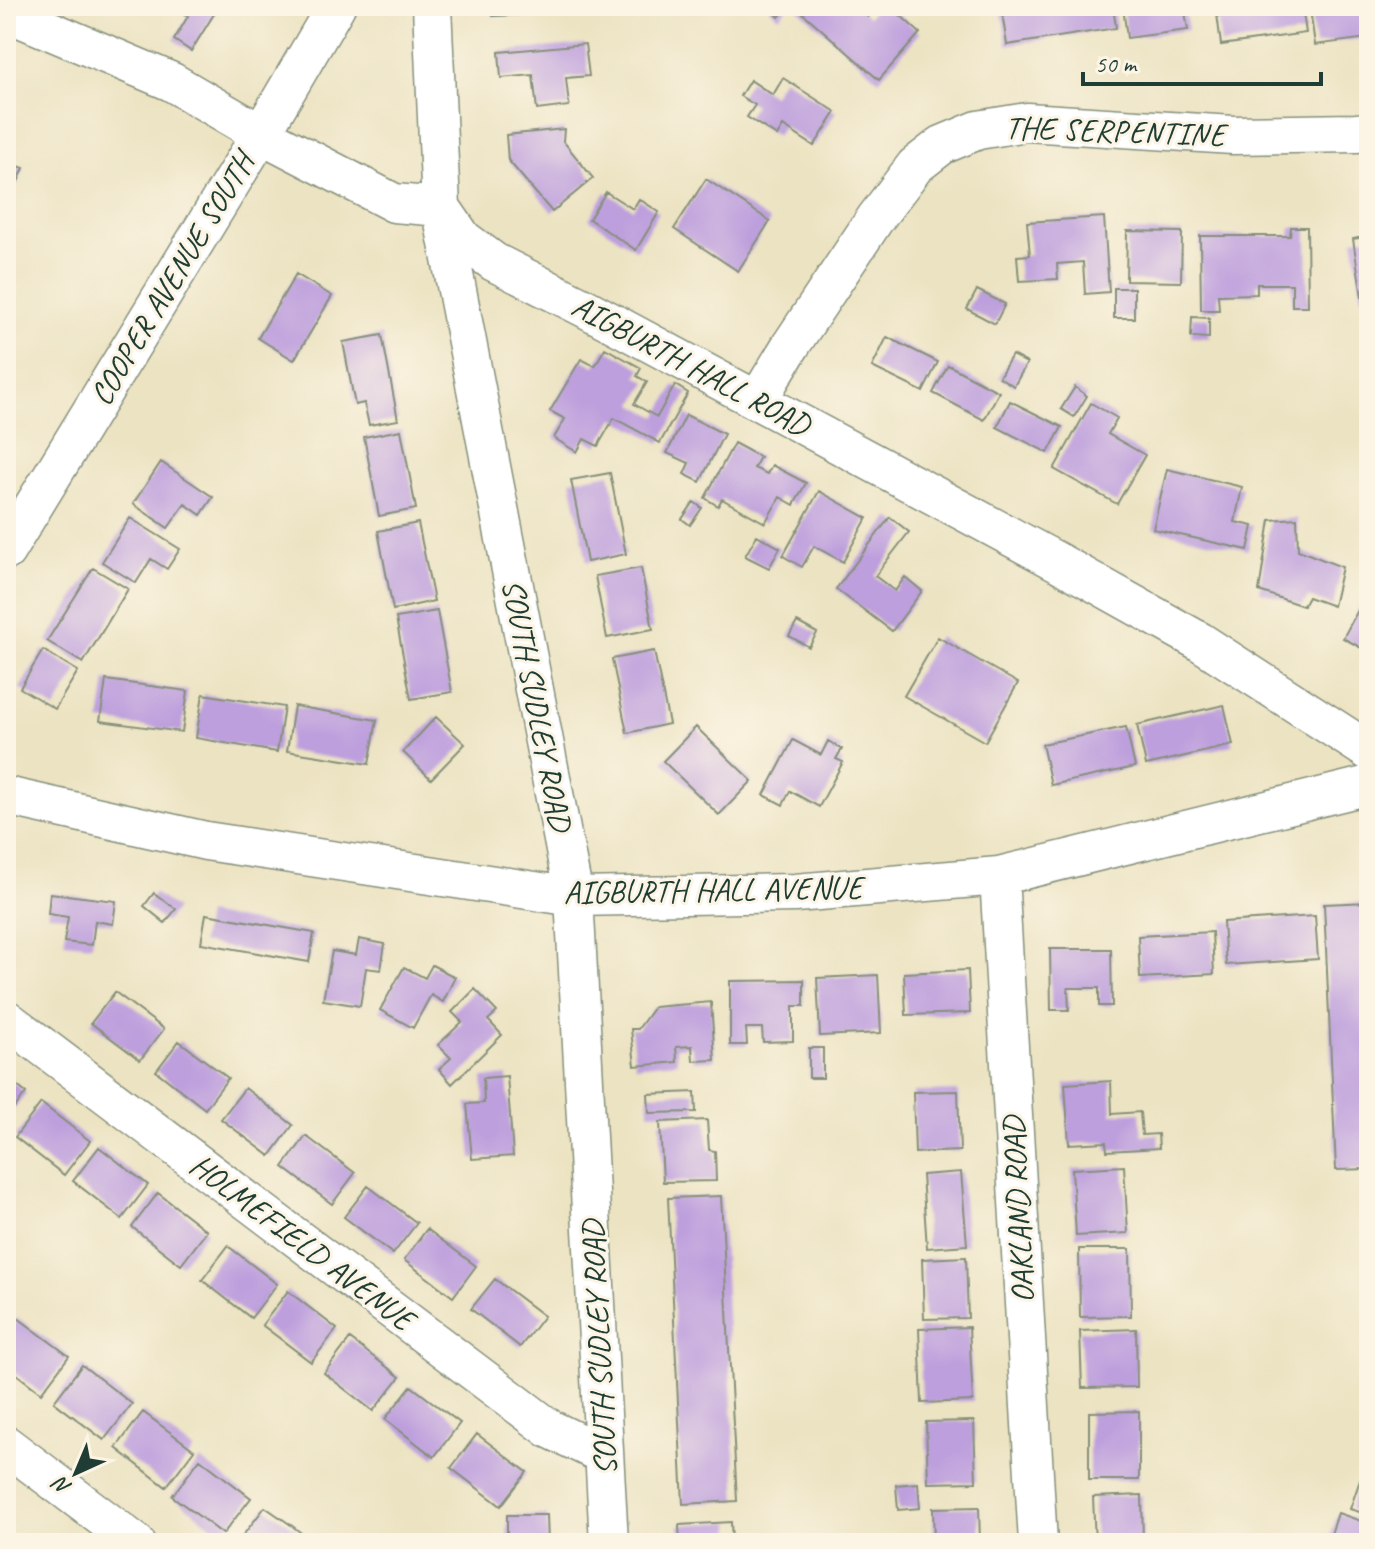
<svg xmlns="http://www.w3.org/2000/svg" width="1375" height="1549" font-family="Caveat,sans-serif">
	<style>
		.building { fill: #bd9fdd }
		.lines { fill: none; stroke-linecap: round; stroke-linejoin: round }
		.minor-casing { stroke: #86907b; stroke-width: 41 }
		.minor { stroke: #fff; stroke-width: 38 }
		.labels { text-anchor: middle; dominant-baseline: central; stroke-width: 6; stroke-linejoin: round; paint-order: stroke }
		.street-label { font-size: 32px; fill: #1f3d34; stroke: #fcf5e5 }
	</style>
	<rect width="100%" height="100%" fill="#fcf5e5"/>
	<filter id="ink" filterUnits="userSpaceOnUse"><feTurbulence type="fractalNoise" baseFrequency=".0125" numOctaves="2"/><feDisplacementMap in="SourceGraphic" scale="16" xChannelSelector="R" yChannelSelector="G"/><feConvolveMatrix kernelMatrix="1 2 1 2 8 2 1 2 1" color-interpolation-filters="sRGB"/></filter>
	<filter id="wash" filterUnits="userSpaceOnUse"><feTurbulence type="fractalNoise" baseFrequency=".006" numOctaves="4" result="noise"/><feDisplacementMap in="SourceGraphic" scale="32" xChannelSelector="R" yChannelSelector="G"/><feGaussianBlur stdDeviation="1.8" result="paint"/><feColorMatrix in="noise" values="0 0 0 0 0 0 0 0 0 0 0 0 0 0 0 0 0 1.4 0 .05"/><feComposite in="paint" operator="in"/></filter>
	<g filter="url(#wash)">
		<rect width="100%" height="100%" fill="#ece3c2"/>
		<g id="blocks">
			<path class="building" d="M171 6H219L191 51 174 40 188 16Z
				M492 6H522V15L493 16Z
				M767 6H789L779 17Z
				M795 6H856L868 17 878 6H890L920 33 879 80Z
				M1001 6H1113L1116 28 1007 45Z
				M1123 6H1184L1188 30 1127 38Z
				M1216 6H1302L1306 33 1221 45Z
				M1331 6H1364L1368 38 1315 45 1310 9Z
				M585 44 589 76 566 78 569 106 537 110 533 75 501 78 499 52Z
				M783 78 836 112 814 146 783 126 777 136 747 117 755 105 740 96 750 80 773 95Z
				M564 129 563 141 593 178 552 212 508 160 506 135Z
				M6 149 17 154 12 164 24 168 6 208Z
				M706 179 770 221 738 271 674 229Z
				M606 192 633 209 639 199 659 212 636 250 589 219Z
				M1104 217 1109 292 1085 294 1083 262 1057 264 1058 279 1019 281 1017 256 1030 255 1027 222Z
				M1291 227H1307L1308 306H1292V284H1257V294L1218 295 1219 310H1201L1200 236H1290Z
				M1127 231 1182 232 1181 282 1126 281Z
				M1369 236V296L1362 297 1353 239Z
				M296 274 332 296 294 360 258 338Z
				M1114 288H1134V318H1114Z
				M977 290 1005 304 995 324 967 309Z
				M1192 317 1209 318V338L1191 337Z
				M382 335 398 420 369 425 364 403 355 405 343 342Z
				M887 337 938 362 923 392 872 367Z
				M605 348 641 368 637 376 647 382 634 404 657 417 675 385 688 393 660 443 614 418 598 446 584 439 577 452 554 438 565 419 550 411 581 359 595 366Z
				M1012 355 1027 363 1014 386 999 377Z
				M948 365 999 392 984 420 933 393Z
				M1075 387 1087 396 1074 417 1061 409Z
				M1010 401 1062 427 1048 453 997 427Z
				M1091 403 1117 418 1108 434 1145 455 1117 504 1054 469Z
				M686 415 724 434 700 482 684 474 689 463 667 453Z
				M401 430 416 509 379 516 364 437Z
				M734 443 760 457 754 468 767 474 772 465 806 483 794 505 780 497 765 523 722 499 718 506 705 498Z
				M161 462 213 497 201 515 185 504 168 528 133 504Z
				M1167 469 1242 487 1235 522 1253 526 1248 550 1153 529Z
				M610 473 626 554 587 562 571 480Z
				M819 491 867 518 843 562 814 546 802 567 783 556Z
				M694 502 702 508 690 525 682 519Z
				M890 517 909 532 875 576 895 591 905 577 922 591 892 631 836 589Z
				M130 518 180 549 167 569 151 559 136 583 102 562Z
				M1297 518 1298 550 1342 567 1333 606 1308 597 1303 606 1259 591 1270 520Z
				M418 523 434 601 393 610 378 531Z
				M757 535 780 548 769 568 745 556Z
				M93 568 128 589 83 663 47 641Z
				M641 568 653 629 607 638 595 576Z
				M1364 599 1369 601V652L1343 638Z
				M437 611 452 692 411 699 396 618Z
				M797 622 817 633 809 647 789 636Z
				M938 637 1018 683 985 742 904 696Z
				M43 650 78 671 55 709 20 688Z
				M654 651 669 724 627 733 612 659Z
				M106 680 188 691 182 732 100 721Z
				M203 694 284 707 277 752 196 738Z
				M1224 705 1233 745 1146 765 1137 725Z
				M294 706 377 720 369 764 287 751Z
				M436 717 465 744 431 779 403 752Z
				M696 727 752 781 719 815 663 761Z
				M1126 727 1135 767 1051 785 1042 744Z
				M793 740 821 755 828 741 842 749 836 759 843 762 819 807 790 791 783 805 764 795Z
				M50 893 116 901 113 924 95 921 92 945 64 942 68 917 48 914Z
				M154 893 176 909 165 923 144 906Z
				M1369 902V1169L1336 1170 1324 904Z
				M206 914 314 933 309 962 201 943Z
				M1315 916 1318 959 1226 965 1223 922Z
				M1212 932 1214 974 1140 978 1138 936Z
				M359 939 385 944 381 970 366 968 360 1006 323 1000 332 951 356 955Z
				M1050 949H1111L1112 1006H1099V988H1068L1069 1010H1051Z
				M432 965 455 977 443 1002 431 995 413 1028 380 1010 404 967 425 978Z
				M968 970 970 1013 906 1015 904 973Z
				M878 975 881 1033 820 1036 817 978Z
				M804 980V1006H793V1041L763 1042 762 1028H746L747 1045H730V981Z
				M475 989 497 1012 488 1020 502 1035 452 1084 439 1069 451 1058 438 1045 462 1022 452 1012Z
				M115 992 164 1029 140 1060 91 1023Z
				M711 1002 715 1060 693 1061 692 1046 676 1047 677 1062 635 1066 631 1029H638L654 1007Z
				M179 1041 228 1078 205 1109 156 1071Z
				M809 1048H823V1078H809Z
				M507 1076 513 1156 472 1159 467 1104 484 1103 483 1078Z
				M6 1077 26 1093 6 1119Z
				M1111 1081 1112 1114 1140 1112 1142 1135 1158 1134 1159 1148 1107 1151 1106 1142 1069 1144 1065 1084Z
				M245 1088 293 1125 270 1156 221 1119Z
				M958 1091 960 1151 915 1153 913 1092Z
				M695 1092 696 1112 649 1113 648 1094Z
				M41 1103 90 1141 64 1175 15 1137Z
				M707 1120 709 1150 715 1151 716 1181 663 1182 660 1122Z
				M306 1136 355 1173 332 1204 283 1167Z
				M99 1147 148 1185 122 1219 73 1181Z
				M1124 1166 1128 1233 1076 1236 1072 1169Z
				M961 1172 967 1245 927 1248 922 1175Z
				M368 1186 417 1223 393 1254 344 1217Z
				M158 1193 207 1231 181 1265 132 1227Z
				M721 1196 737 1501 683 1504 668 1198Z
				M427 1229 476 1266 453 1297 404 1260Z
				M228 1246 277 1284 251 1318 202 1280Z
				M1079 1249H1130L1131 1316 1080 1317Z
				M966 1257 968 1318 924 1319 922 1259Z
				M495 1279 544 1316 520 1347 471 1309Z
				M288 1291 337 1329 311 1362 262 1325Z
				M18 1318 69 1356 41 1393 6 1366V1334Z
				M969 1327 973 1401 922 1403 919 1329Z
				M1136 1329 1137 1387 1082 1388 1080 1331Z
				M350 1339 400 1377 373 1411 324 1373Z
				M82 1365 132 1404 104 1440 54 1402Z
				M411 1386 460 1423 434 1457 385 1419Z
				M1139 1411V1480H1089V1412Z
				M143 1412 194 1450 166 1487 116 1448Z
				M974 1421 976 1482 928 1483 926 1422Z
				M477 1434 527 1472 501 1506 451 1468Z
				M200 1459 251 1498 223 1534 172 1496Z
				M1360 1480 1369 1483V1515L1350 1509Z
				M918 1483 920 1508 898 1510 896 1485Z
				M1142 1495 1143 1543H1095L1093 1497Z
				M265 1507 291 1525 314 1543H237Z
				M979 1507 980 1543H934L933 1508Z
				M1338 1513 1364 1522 1357 1543H1348L1330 1537Z
				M507 1515H547L548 1543H507Z
				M731 1522 732 1543H680L679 1525Z"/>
		</g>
	</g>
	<g filter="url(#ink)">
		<use href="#blocks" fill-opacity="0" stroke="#86907b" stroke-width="2"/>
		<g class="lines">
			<g class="minor-casing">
				<path id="minor" d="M432 6 441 207 574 897 609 1543
					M6 12 172 82 261 134 394 203 441 207
					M443 210 463 239 494 262 585 308 1056 561 1199 641 1369 751
					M757 401 791 345 875 219 915 166 942 145 978 130 1027 122 1233 135 1356 133 1369 132
					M6 551 261 134 336 6
					M6 796 206 841 574 897 795 893 999 876 1369 785
					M999 876 1038 1543
					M6 1019 550 1429 604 1455
					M6 1445 136 1543"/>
			</g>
			<use href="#minor" class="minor"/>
		</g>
	</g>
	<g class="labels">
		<g class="street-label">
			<text transform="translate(1115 131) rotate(2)">THE SERPENTINE</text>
			<text transform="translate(172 279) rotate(-59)">COOPER AVENUE SOUTH</text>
			<text transform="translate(691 365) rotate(28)">AIGBURTH HALL ROAD</text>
			<text transform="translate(537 705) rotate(79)">SOUTH SUDLEY ROAD</text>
			<text transform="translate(713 890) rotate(-1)">AIGBURTH HALL AVENUE</text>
			<text transform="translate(1018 1210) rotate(-93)">OAKLAND ROAD</text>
			<text transform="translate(302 1242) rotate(37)">HOLMEFIELD AVENUE</text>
			<text transform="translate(599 1348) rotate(-93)">SOUTH SUDLEY ROAD</text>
		</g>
	</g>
	<rect width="1375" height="1549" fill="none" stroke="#fcf5e5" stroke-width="32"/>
	<g transform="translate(76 1473) rotate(224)" stroke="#fcf5e5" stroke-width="6" paint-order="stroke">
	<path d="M0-6L14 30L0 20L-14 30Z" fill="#1f3d34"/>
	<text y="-12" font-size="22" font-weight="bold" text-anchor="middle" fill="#1f3d34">N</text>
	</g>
	<path d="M1083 72v12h238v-12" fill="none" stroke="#1f3d34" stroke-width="4"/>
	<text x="1095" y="72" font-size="24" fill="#1f3d34" stroke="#fcf5e5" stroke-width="6" paint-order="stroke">50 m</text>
</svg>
